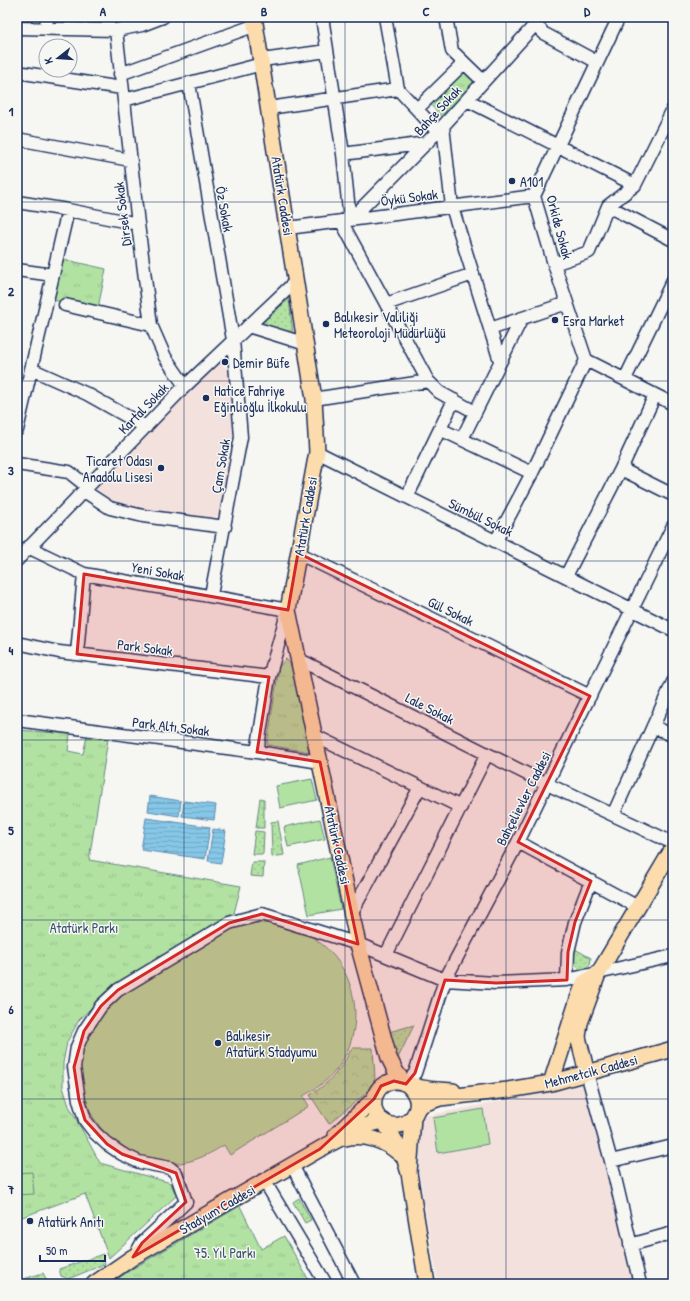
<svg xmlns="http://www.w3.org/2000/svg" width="690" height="1301" font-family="'Patrick Hand',sans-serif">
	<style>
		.built { fill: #f3e1dd }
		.grass { fill: url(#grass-dots); stroke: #668880 }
		.forest { fill: url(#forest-crowns); stroke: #668880 }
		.park { fill: url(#park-tufts); stroke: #668880 }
		.pitch { fill: #b2e2a2; stroke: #668880 }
		.water { fill: url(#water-rules); stroke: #5b8ab0 }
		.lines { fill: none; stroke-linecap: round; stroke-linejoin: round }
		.minor-casing { stroke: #1b2f5e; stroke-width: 15 }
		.major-casing { stroke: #1b2f5e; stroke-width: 18 }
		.minor { stroke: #f6f6f2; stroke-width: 12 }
		.major { stroke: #fcdcac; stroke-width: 15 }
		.marked { fill: #d62828; fill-opacity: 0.2; stroke: #d62828; stroke-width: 3; stroke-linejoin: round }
		.grid { fill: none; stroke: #1b2f5e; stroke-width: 1; stroke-opacity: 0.55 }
		.poi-dot { fill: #1b2f5e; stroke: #f6f6f2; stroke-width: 1.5 }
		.labels { text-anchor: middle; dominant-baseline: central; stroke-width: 3; stroke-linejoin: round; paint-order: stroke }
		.street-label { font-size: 14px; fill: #1b2f5e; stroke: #f6f6f2 }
		.poi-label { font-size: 14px; fill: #1b2f5e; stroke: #f6f6f2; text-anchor: start }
		.park-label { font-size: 14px; fill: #39536c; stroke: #f6f6f2 }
		.neatline { fill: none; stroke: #1b2f5e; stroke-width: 1.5 }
		.grid-label { font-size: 13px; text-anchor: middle; font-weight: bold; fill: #1b2f5e }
	</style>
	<defs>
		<pattern id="grass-dots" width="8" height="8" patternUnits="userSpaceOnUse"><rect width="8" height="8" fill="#b2e2a2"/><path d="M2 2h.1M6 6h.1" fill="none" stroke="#98c28e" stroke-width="1.8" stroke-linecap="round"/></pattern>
		<pattern id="forest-crowns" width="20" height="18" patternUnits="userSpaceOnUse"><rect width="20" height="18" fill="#b2e2a2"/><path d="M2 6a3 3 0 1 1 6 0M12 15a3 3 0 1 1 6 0" fill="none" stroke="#98c28e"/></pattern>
		<pattern id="park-tufts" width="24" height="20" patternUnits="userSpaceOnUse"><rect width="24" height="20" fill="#b2e2a2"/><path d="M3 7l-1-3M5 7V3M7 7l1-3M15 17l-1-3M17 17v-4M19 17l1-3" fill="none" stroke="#98c28e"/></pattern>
		<pattern id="water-rules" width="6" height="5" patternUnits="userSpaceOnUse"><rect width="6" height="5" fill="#86c6e6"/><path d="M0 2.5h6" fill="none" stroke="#73aac8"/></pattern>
	</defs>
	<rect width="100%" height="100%" fill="#f6f6f2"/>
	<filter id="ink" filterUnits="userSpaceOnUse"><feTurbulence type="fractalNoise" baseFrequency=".025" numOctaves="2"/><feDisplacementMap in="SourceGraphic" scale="8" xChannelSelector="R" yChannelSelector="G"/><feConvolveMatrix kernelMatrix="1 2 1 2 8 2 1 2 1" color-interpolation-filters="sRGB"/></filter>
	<g filter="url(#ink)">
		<path class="built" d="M218 360 229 371 233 435 221 513 211 521 118 506 94 487Z
			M583 1085 635 1284H438L419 1174 420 1117Z"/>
		<path class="grass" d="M289 299 293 334 261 323Z
			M260 798 264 799V828H256Z
			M278 821 284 855 272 857 271 822Z
			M255 831 264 832 263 854H252Z
			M252 862H264L263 877 250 876Z
			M575 949 591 958 590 965 586 968 579 969 574 963Z
			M414 1025 398 1058 397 1059 389 1032Z
			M299 1198 311 1220 305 1223 293 1202Z
			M103 1254 105 1264 68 1279 61 1276 59 1269Z
			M43 1273 47 1281 46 1284H17V1281Z"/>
		<path class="forest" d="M352 1048H373L375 1078 371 1089 329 1124 310 1095C329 1084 342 1068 352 1048Z"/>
		<path class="park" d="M463 71 475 83 441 116 429 103Z
			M62 259 106 269 98 308 52 300Z
			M286 659 292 666 311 752 267 745 279 667Z
			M17 730 70 734 68 751 83 754 87 736 108 739 89 860 241 886 233 917 109 990 79 1020 67 1042 63 1063V1087L69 1106 100 1163 171 1183 176 1196 109 1258 85 1194 17 1219Z
			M240 1206 261 1249 284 1236 311 1284H110L132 1269Z"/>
		<path class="pitch" d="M312 779 317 800 280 808 276 786Z
			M320 819 325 839 288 847 284 827Z
			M330 857 341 909 309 915 298 865Z
			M256 923C272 923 292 926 307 933 311 935 315 939 319 942 359 972 367 1030 336 1070 327 1081 316 1089 303 1096L309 1106 230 1155 224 1145C207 1156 186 1166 164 1163 97 1154 57 1081 94 1022 110 998 136 985 160 970 181 958 201 945 222 932L235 927Z
			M483 1109 488 1144 438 1153 433 1118Z
			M32 1172 34 1194 17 1195V1173Z"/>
		<path class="water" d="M150 796 181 801 179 816 148 811Z
			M184 801 216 805 214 820 182 816Z
			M146 818 210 827 205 859 141 850Z
			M213 829 226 831 221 863 208 861Z"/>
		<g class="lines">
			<g class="minor-casing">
				<path id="minor" d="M322 17 343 154 350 220
					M385 17 398 89 438 132
					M446 17 452 51 483 81
					M531 17 543 33 597 62
					M619 17 534 196 554 264 586 360 673 404
					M17 28 116 30 142 25 163 17
					M46 29 47 17
					M108 29V17
					M116 30 138 224 151 325 165 357 185 386
					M262 60 327 51
					M17 72 122 88
					M120 74 256 25
					M189 83 233 340 241 437 211 595
					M124 100 262 64
					M467 100 635 185
					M269 108 398 89
					M417 109 464 63
					M443 126 452 207 500 361
					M17 139 130 160
					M343 154 427 143
					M17 202 68 210 138 224
					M608 206 673 240
					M350 220 443 126 542 17
					M341 221 428 381 439 392 475 412
					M288 228 534 196
					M554 264 589 252 608 206 635 185 673 109
					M17 270 53 275
					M386 304 473 274
					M65 305 151 325
					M248 326 306 344
					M490 329 567 303
					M31 369 87 394 146 427
					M625 379 673 280
					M314 399 428 381
					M440 429 532 473
					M17 430 68 210
					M462 439 522 318
					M317 452 673 630
					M17 464 69 472 88 487
					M621 469 673 495
					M84 491 110 508 143 516 225 527
					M407 497 454 400
					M496 541 532 473 586 360
					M28 547 84 574 288 610 269 677 257 752
					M298 553 590 696
					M17 560 180 391 295 282
					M566 576 621 469 655 395
					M17 643 59 652 269 677
					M77 654 84 574
					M298 659 547 784 673 843
					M17 720 257 752 320 762
					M653 726 673 736
					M315 736 461 807
					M613 815 673 682
					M518 842 638 907
					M352 912 420 787
					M386 955 487 754
					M567 980 568 952 575 922 591 881
					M587 1073 611 1161 640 1284
					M406 1084 415 1073 445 980 518 842 673 526
					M611 1161 673 1146
					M292 1165 354 1284
					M265 1182 326 1284
					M630 1245 673 1233
					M134 1257 142 1243 186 1202 176 1173 170 1168 139 1162 122 1154 107 1144 95 1133 85 1120 79 1100 74 1067 77 1047 84 1031 101 1006 118 990 229 923 262 914 358 944 445 980 496 983 567 980 673 956"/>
			</g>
			<g class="major-casing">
				<path id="major" d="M254 17 314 399 317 452 288 610 358 944 389 1058 396 1072 404 1083
					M587 1073 578 1037 580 1023 598 974 673 848
					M551 1083 578 999 584 983 598 974
					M408 1085C432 1107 405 1137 382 1121 369 1111 372 1089 387 1083 398 1077 411 1086 422 1088 432 1090 443 1090 453 1091
					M417 1109 423 1104 440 1098 508 1090 551 1083 673 1049
					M385 1123 404 1157 409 1173 413 1117
					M336 1135 374 1099
					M345 1138C364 1133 386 1141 400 1154
					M409 1173 427 1284
					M94 1284 133 1257 320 1149 358 1129 371 1124 383 1121"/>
			</g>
			<use href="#minor" class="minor"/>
			<use href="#major" class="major"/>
		</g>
	</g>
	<path class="marked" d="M298 553 590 696 518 842 591 881 575 922 568 952 567 980 496 983 445 980 415 1073 406 1084 394 1081 381 1086 374 1099 320 1149 133 1257 142 1243 186 1202 176 1173 122 1154 107 1144 85 1120 79 1100 74 1067 84 1031 101 1006 118 990 229 923 262 914 358 944 320 762 257 752 269 677 77 654 84 574 288 610Z"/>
	<path class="grid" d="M184 17V1284M345 17V1284M506 17V1284M17 202H673M17 381H673M17 561H673M17 740H673M17 920H673M17 1099H673"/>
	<g class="poi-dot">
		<circle cx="512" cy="181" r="4"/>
		<circle cx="555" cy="320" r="4"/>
		<circle cx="326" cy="324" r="4"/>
		<circle cx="225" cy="362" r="4"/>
		<circle cx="206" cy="398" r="4"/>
		<circle cx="161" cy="468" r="4"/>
		<circle cx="218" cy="1043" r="4"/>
		<circle cx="30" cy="1221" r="4"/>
	</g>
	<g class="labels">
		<g class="street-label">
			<text transform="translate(437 110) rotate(-47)">Bahçe Sokak</text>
			<text transform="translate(283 196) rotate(81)">Atatürk Caddesi</text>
			<text transform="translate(409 197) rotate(-7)">Öykü Sokak</text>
			<text transform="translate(225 209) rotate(80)">Öz Sokak</text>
			<text transform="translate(122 214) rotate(-97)">Dirsek Sokak</text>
			<text transform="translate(560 227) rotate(75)">Orkide Sokak</text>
			<text transform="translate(143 408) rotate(-46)">Kartal Sokak</text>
			<text transform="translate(220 466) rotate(-80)">Çam Sokak</text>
			<text transform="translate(305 516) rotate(-80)">Atatürk Caddesi</text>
			<text transform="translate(481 517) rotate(26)">Sümbül Sokak</text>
			<text transform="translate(158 571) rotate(10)">Yeni Sokak</text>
			<text transform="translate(451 611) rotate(26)">Gül Sokak</text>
			<text transform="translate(145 647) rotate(7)">Park Sokak</text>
			<text transform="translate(430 708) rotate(27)">Lale Sokak</text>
			<text transform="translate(171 726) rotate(7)">Park Altı Sokak</text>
			<text transform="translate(523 798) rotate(-63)">Bahçelievler Caddesi</text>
			<text transform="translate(338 845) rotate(78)">Atatürk Caddesi</text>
			<text transform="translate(591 1071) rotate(-15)">Mehmetcik Caddesi</text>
			<text transform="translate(217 1209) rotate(-30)">Stadyum Caddesi</text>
		</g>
		<g class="poi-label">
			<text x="520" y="181">A101</text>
			<text x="334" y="316">Balıkesir Valiliği<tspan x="334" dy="16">Meteoroloji Müdürlüğü</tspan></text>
			<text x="563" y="320">Esra Market</text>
			<text x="233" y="362">Demir Büfe</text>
			<text x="214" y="390">Hatice Fahriye<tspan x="214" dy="16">Eğinlioğlu İlkokulu</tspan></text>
			<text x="153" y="460" text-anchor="end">Ticaret Odası<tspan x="153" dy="16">Anadolu Lisesi</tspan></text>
			<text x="226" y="1035">Balıkesir<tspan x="226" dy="16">Atatürk Stadyumu</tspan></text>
			<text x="38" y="1221">Atatürk Anıtı</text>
		</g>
		<g class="park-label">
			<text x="84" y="927">Atatürk Parkı</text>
			<text x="225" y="1252">75. Yıl Parkı</text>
		</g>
	</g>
	<rect width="690" height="1301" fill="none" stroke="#f6f6f2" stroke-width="44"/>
	<g transform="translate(58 58) rotate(253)"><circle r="19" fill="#f6f6f2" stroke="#9ea6b7"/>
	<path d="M0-3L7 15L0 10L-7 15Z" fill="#1b2f5e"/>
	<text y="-6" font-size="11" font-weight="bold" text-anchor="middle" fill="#1b2f5e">K</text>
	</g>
	<path d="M40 1255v6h65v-6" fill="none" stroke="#1b2f5e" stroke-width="2"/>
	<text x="46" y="1255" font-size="12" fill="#1b2f5e" stroke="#f6f6f2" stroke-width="3" paint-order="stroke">50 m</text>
	<rect x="22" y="22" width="646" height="1257" class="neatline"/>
	<g class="grid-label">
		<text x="103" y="16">A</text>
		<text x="264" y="16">B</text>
		<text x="426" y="16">C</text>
		<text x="587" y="16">D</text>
		<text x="11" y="116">1</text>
		<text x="11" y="296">2</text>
		<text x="11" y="475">3</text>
		<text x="11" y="655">4</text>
		<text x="11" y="835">5</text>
		<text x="11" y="1014">6</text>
		<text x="11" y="1194">7</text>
	</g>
</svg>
